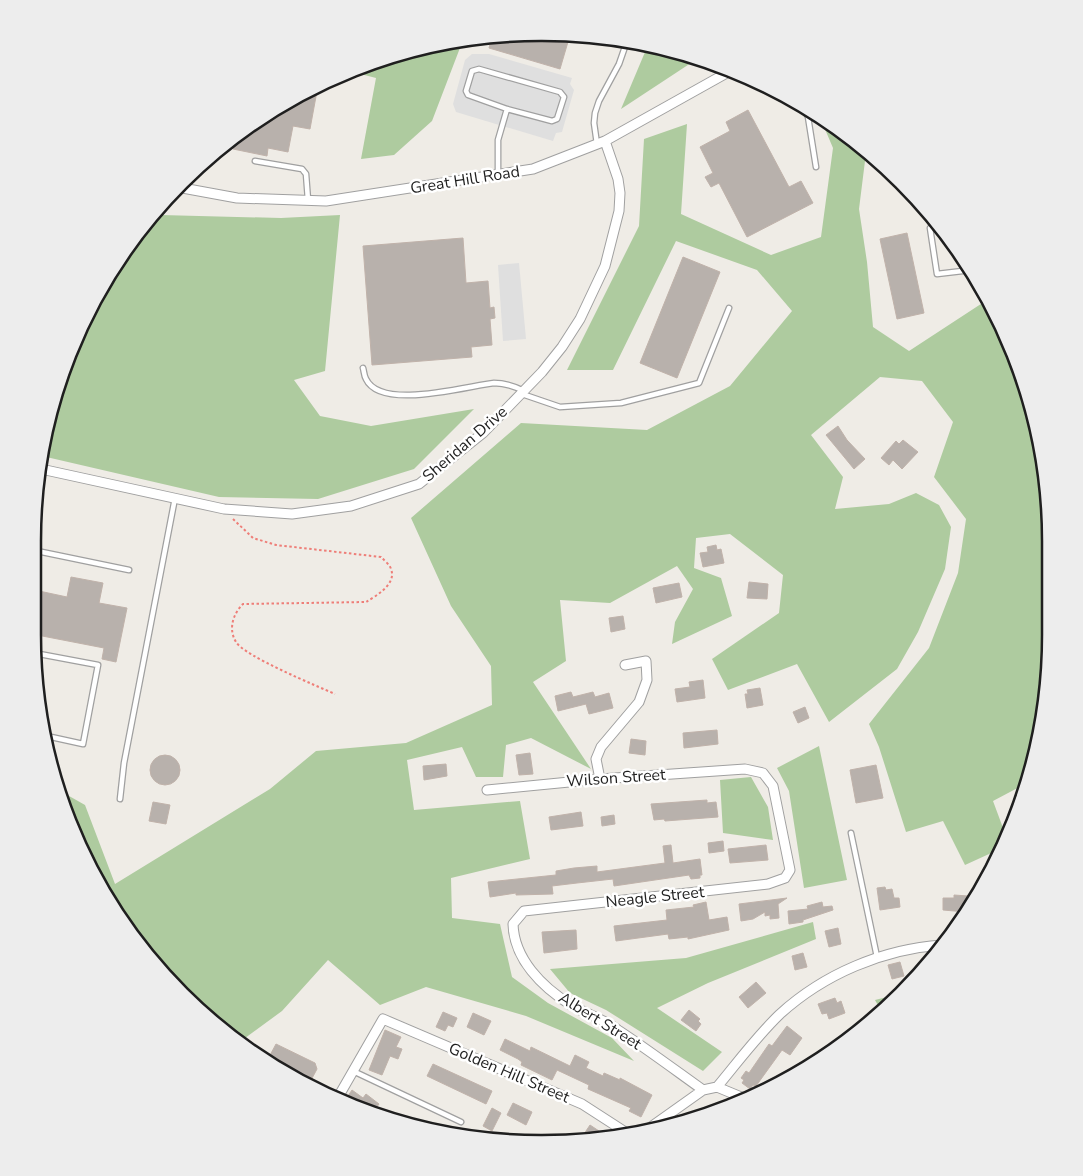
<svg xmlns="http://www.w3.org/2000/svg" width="1083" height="1176" font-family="'Nunito Sans',sans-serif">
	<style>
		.forest { fill: #aecb9f }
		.parking { fill: #dfdfdf }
		.building { fill: #b8b1ac; stroke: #c0b2aa }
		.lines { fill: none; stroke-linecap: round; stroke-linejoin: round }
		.lane-casing { stroke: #a0a0a0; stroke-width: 7 }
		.street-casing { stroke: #a0a0a0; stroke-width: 11 }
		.path { stroke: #ee7e78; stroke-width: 2; stroke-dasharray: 2.5 2.5; stroke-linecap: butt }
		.lane { stroke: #fff; stroke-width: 4.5 }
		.street { stroke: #fff; stroke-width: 9 }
		.labels { text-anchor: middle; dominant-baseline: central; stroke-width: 5; stroke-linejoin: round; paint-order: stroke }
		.street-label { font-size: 16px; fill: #1f1f1f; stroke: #fff }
		.rim { fill: none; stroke: #1f1f1f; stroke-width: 2.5 }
	</style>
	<rect width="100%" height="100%" fill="#efece6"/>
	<path class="forest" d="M463 40 432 121 394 155 361 159 376 78 349 71 442 42Z
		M648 45 697 59 621 109Z
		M819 115 866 153 859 209 867 262 873 327 909 351 987 300 1012 347 1041 442 1050 541 1046 701 1027 783 993 801 1006 836 1000 849 965 865 943 821 906 832 879 747 869 724 929 648 958 573 966 519 934 477 953 422 922 381 880 377 811 435 843 477 835 509 889 504 916 493 939 505 951 527 945 569 918 632 897 669 829 722 797 664 728 690 712 659 779 613 783 575 730 534 696 538 694 568 721 578 732 616 672 644 675 622 693 589 677 566 610 603 560 600 566 661 533 682 591 769 531 738 506 745 503 777H476L462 747 407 760 414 810 520 801 530 859 451 878 452 918 500 924 512 977 548 1003 612 1038 634 1061 526 1016 426 987 380 1005 328 960 282 1011 241 1041 206 1017 138 944 85 859 62 792 85 805 115 884 270 789 316 751 406 743 492 705 491 666 451 606 411 518 521 423 647 430 730 386 792 311 757 270 676 241 613 370H567L639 226 644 139 687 124 681 214 771 255 821 237 833 148Z
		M156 213 161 215 281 218 340 215 325 371 294 380 320 416 371 426 474 409 414 469 318 499 219 497 42 456V442L71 346 118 258Z
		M819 746 847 880 804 888 789 791 777 768Z
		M751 777 768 807 773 840 723 833 720 780Z
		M813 922 816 939 708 983 657 1008 722 1052 703 1071 606 1010 570 993 550 969 686 958Z
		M891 996 892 998 880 1009 875 1000Z"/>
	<path class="parking" d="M472 54H489L572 78 570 84 574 90 562 132 556 133 553 141 456 112 453 104 465 60Z
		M519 263 526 339 503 341 498 265Z"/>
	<path class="building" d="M542 32 570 35 560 69 489 48 492 37Z
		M311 90 317 91 310 129 293 126 288 152 268 148 267 156 233 149 235 138 259 118Z
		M748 110 789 187 801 181 813 203 747 237 719 183 711 187 705 177 713 173 700 147 730 131 726 122Z
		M907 233 924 313 897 319 880 239Z
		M463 238 466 283 488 281 490 308 494 307 495 318 490 319 492 345 471 347 472 357 372 365 363 246Z
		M683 257 720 272 677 378 640 363Z
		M838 426 847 440 865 459 854 469 826 435Z
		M903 440 918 452 902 469 893 460 889 465 881 458 896 441 899 444Z
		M716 545 717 550 721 549 724 563 703 567 700 553 708 552 707 547Z
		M71 577 103 583 99 603 127 608 116 662 102 659 104 648 32 634 39 591 67 597Z
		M749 582 768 584 767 599 747 598Z
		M679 583 682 597 656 603 653 588Z
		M623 616 625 629 611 632 609 618Z
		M703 680 705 698 677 702 675 689 690 687 689 682Z
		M760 688 763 705 747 708 745 694H748L747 690Z
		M571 692 573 697 593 692 595 697 609 693 613 708 589 714 586 704 558 711 555 696Z
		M805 707 809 718 798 723 793 712Z
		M717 730 718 744 684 748 683 733Z
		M631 739 646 741 645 755 629 753Z
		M530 753 533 774 519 775 516 755Z
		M150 770a15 15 0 1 1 30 0a15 15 0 1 1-30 0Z
		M446 764 447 776 424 780 423 766Z
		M876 765 883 798 856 803 850 770Z
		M707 800V803L716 802 718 817 665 821 664 819 654 820 651 804Z
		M153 802 170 805 166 824 149 821Z
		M581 812 583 826 551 830 549 817Z
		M614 815 615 824 602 826 601 817Z
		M723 841 724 851 709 853 708 843Z
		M671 845 673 863 700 859 702 875H700V878L691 879 689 875 614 886 613 879 577 883 552 886 553 894 516 895V893L490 897 488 882 556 875V871L574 868 597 866V872L665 863 663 846Z
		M766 845 768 860 730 863 728 849Z
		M885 887 886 890 892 889 894 898H899L900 907 880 910 877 888Z
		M954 895 968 896 974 900 966 912 943 910V898H954Z
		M787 898 778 904 779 918 770 919V915L765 916V912L753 919 741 921 739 904Z
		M706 902 709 920 727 917 729 930 688 939V937L669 939 668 934 616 941 614 926 667 920 666 910 694 907 693 905Z
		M822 902 823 907 832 906 833 910 803 920V922L789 924 788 911 808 909 807 906Z
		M838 928 841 944 829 947 825 931Z
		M576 930 577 949 544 953 542 932Z
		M803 953 807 967 795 970 792 956Z
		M900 962 904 976 892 979 888 965Z
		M756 982 766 993 748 1008 739 997Z
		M835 998 837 1003 841 1001 845 1013 829 1019 827 1013 822 1014 818 1004Z
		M689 1010 700 1019 698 1021 701 1024 696 1031 681 1020Z
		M443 1012 457 1018 453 1027 448 1025 445 1031 436 1027Z
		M473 1013 491 1021 484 1035 467 1027Z
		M787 1026 802 1038 790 1055 782 1050 756 1086 753 1085 750 1089 742 1083 744 1080 741 1078 746 1071 749 1073 769 1044 772 1046Z
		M385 1030 401 1037 396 1047 402 1049 398 1059 390 1056 382 1075 369 1070Z
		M505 1039 530 1051 531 1047 570 1066 575 1055 589 1062 586 1068 603 1076 604 1073 620 1080V1078L652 1095 641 1117 629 1111 631 1108 588 1089 589 1085 557 1070 552 1080 521 1065 522 1062 518 1059 500 1050Z
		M276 1044 315 1063 317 1069 310 1082 299 1076 298 1079 268 1059Z
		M433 1064 492 1091 486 1104 427 1076Z
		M352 1090 363 1098 366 1094 379 1104 373 1112 346 1099Z
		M513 1103 532 1112 526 1125 507 1115Z
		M492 1108 501 1113 492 1131 483 1126Z
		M590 1125 608 1137 580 1140Z"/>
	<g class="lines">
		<g class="lane-casing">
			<path id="lane" d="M803 107 808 117 816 167
				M597 144 594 123 595 113 599 101 619 64 627 41
				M255 161 302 169 306 174 308 200
				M498 174V140L507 109 468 95 466 91 472 71 479 69 560 92 564 97 557 119 552 121 507 109
				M891 178 901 181
				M937 225 930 228 937 274 971 270
				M363 368C364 371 364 376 366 379 381 411 467 386 494 383 505 383 514 386 524 391
				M522 394 560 407 621 403 699 383 729 308
				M37 551 129 570
				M34 653 98 665 83 744 42 735
				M120 799 124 763 175 498
				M851 833 877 957
				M353 1071 461 1122"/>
		</g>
		<g class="street-casing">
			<path id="street" d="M177 187 237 198 326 201 533 169 605 141 732 70
				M41 469 224 509 292 514 351 506 419 484 483 433 542 372 562 347 580 319 605 266 619 211 620 193 618 179 605 141
				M600 779 596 759 601 747 639 702 647 680 646 661 625 665
				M487 790 600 779 745 769 763 773 773 786 790 870 785 878 768 884 524 911 513 924C514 959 542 987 571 1005 586 1014 604 1019 618 1030 647 1049 675 1070 703 1090
				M717 1087 746 1099
				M337 1099 383 1019 582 1104 630 1135
				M641 1134 703 1090 717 1087C737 1063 757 1036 780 1014 824 974 883 949 942 945"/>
		</g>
		<path class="path" d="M233 519 253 538 276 545 381 557C384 560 390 565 391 569 397 584 376 596 366 602L243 604C233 614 228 629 236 642 244 656 317 686 335 694"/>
		<use href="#lane" class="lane"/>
		<use href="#street" class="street"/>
	</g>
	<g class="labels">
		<g class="street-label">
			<text transform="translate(465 180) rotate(-9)">Great Hill Road</text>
			<text transform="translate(465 444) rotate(-41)">Sheridan Drive</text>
			<text transform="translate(616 778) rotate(-4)">Wilson Street</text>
			<text transform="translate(655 897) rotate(-6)">Neagle Street</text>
			<text transform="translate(600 1021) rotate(32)">Albert Street</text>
			<text transform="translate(509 1073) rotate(23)">Golden Hill Street</text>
		</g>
	</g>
	<path d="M0 0H1083V1176H0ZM541 41H542A500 500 0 0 1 1042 541V635A500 500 0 0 1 542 1135H541A500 500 0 0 1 41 635V541A500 500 0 0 1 541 41Z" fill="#ededed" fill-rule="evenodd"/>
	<path class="rim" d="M541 41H542A500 500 0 0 1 1042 541V635A500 500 0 0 1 542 1135H541A500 500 0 0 1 41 635V541A500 500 0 0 1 541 41Z"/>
</svg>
